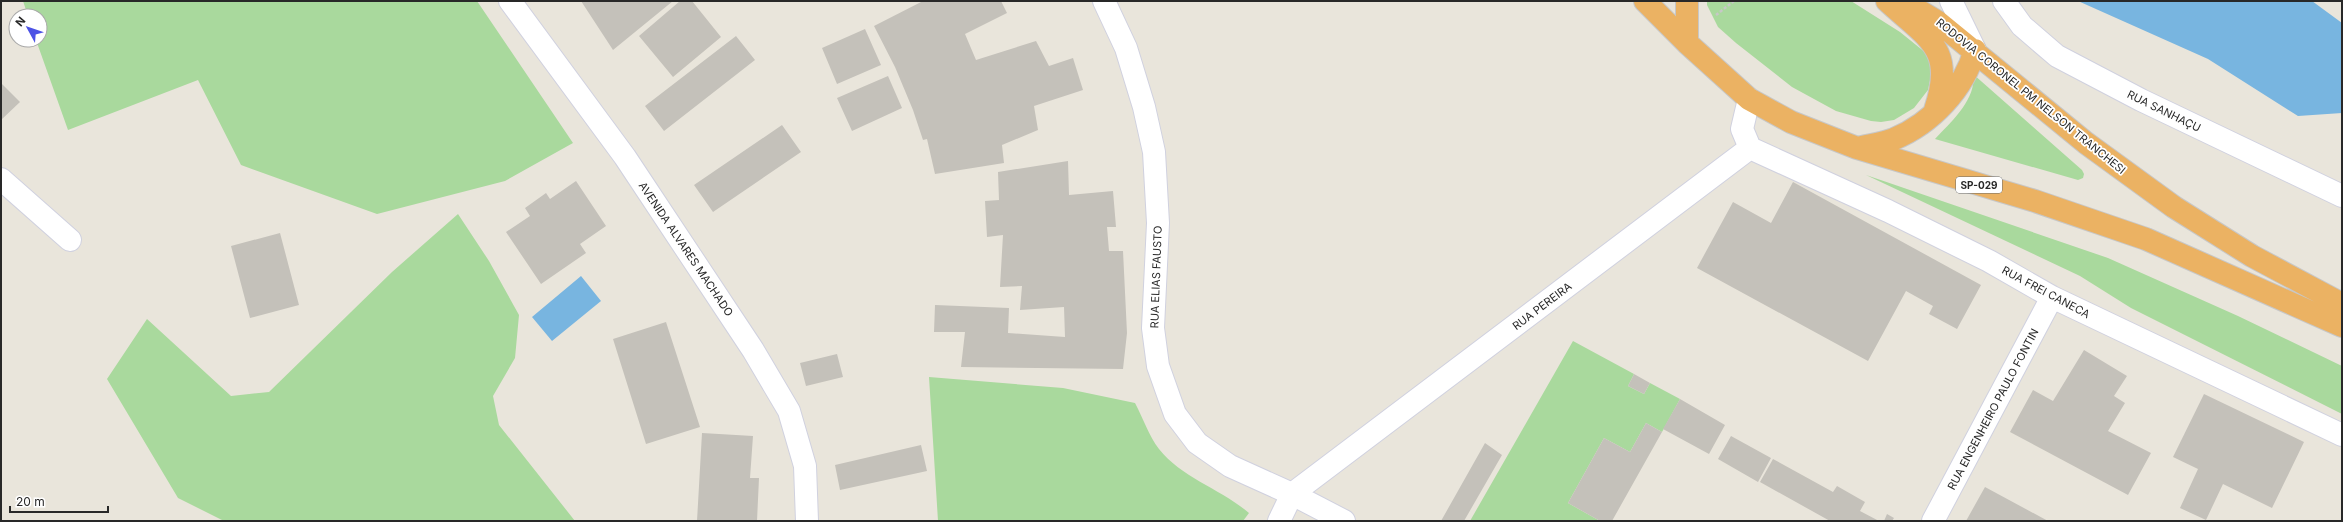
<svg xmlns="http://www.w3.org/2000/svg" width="2343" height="522" font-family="Inter,sans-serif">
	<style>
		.green { fill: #a9d99d }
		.water { fill: #78b5e0 }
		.building { fill: #c4c1ba }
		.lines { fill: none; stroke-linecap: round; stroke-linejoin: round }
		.street-casing { stroke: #d0d1df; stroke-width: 24 }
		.highway-casing { stroke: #c7c7c7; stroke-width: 24 }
		.path { stroke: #c7c7c7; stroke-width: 2.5; stroke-dasharray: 3 2; stroke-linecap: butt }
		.street { stroke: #fff; stroke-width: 22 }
		.highway { stroke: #ebb263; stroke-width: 22 }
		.labels { text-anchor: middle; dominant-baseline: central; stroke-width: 3.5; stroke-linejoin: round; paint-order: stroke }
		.shield { fill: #fff; stroke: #686868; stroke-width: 1 }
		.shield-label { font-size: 10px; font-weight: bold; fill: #282828 }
		.street-label { font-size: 11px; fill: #282828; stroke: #fff }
	</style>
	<rect width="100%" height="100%" fill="#e9e5db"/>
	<path class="green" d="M23 1H477L573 143 505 181 377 214 241 165 198 80 68 130 36 40H40V16H28Z
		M1707 1H1851L1900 32 1926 53 1932 70 1928 90 1914 108 1894 120 1881 122 1871 121 1836 111 1792 87 1736 43 1718 27 1707 5Z
		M1973 74 2082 170 2084 174 2083 178 2078 180 1935 139C1951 122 1977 99 1973 74Z
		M1866 175 2108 258 2238 316 2342 366V414L2131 308 2080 276Z
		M458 214 489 261 519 315 515 358 493 396 499 425 575 521H224L178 498 107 379 147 319 231 396 269 392 392 272Z
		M1573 341 1634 374 1628 386 1644 394 1650 383 1680 399 1662 432 1646 423 1630 452 1604 438 1568 503 1600 521H1470Z
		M929 377 1063 388 1135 403C1143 418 1149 436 1159 449 1182 478 1221 489 1249 513L1243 521H938Z"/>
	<path class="water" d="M2078 1H2312L2342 23V113L2298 116 2208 59Z
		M581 276 601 301 552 341 532 317Z"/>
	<path class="building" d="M581 1H673L613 50Z
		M680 1H692L721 37 673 77 639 36Z
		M923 1H1001L1007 13 965 34 976 60 1036 41 1049 66 1073 58 1083 90 1034 106 1038 130 1002 145 1004 163 935 174 927 139 923 140 913 110 895 67 874 26Z
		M865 29 881 65 837 84 822 48Z
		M736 36 755 60 664 131 645 106Z
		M888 76 902 108 852 131 837 98Z
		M1 83 20 102 1 120Z
		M782 125 801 152 713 212 694 185Z
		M1068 161 1069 195 1113 191 1116 227H1107L1109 251H1123L1127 333 1123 369 961 367 965 332H934L935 305 1009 308 1008 333 1065 337 1064 307 1020 310 1022 286 1000 287 1003 235 987 237 985 201 999 200 998 172Z
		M576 181 606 226 580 244 586 253 541 284 506 232 530 216 525 208 546 193 550 199Z
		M1793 182 1981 285 1957 329 1929 314 1933 306 1906 291 1868 361 1697 268 1733 202 1771 223Z
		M280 233 299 305 250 318 231 246Z
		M666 322 700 427 646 444 613 339Z
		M2084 350 2127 376 2114 396 2125 403 2108 431 2151 453 2128 495 2010 432 2033 390 2053 401Z
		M837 354 843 377 806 386 800 363Z
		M1634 374 1650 383 1644 394 1628 386Z
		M2204 394 2304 442 2272 508 2223 484 2206 520 2180 508 2198 469 2173 457Z
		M1680 399 1725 425 1709 454 1663 429Z
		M1646 423 1662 432 1612 521H1600L1568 503 1604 438 1630 452Z
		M702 433 753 436 750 478H759L757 521H697Z
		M1731 436 1771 458 1758 482 1718 459Z
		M1485 443 1502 455 1464 521H1441Z
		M921 445 927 471 840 490 835 465Z
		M1773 459 1833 492 1837 486 1865 502 1860 511 1879 521H1830L1760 482Z
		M1985 487 2048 521H1966Z
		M1887 514 1894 518 1892 521H1884Z"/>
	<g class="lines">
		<g class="street-casing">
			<path id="street" d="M510 1 625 157 753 350 789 411 805 466 807 521
				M1104 1 1126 48 1144 107 1154 152 1158 223 1153 328 1158 366 1175 414 1197 443 1230 466 1292 494 1344 521
				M1951 1 1975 50
				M2004 1 2022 26 2057 56 2141 100 2342 196
				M1750 148 1888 211 1989 261 2052 297 2342 435
				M1 179 70 240
				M1279 521 1292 494 1750 148 1742 129 1749 99
				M1933 521 2052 297"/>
		</g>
		<g class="highway-casing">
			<path id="highway" d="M1645 1 1687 43 1749 99 1791 122 1857 148 2035 201 2146 239 2342 326
				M1887 1C1928 39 1956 48 1935 110
				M1903 1 1938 22 2086 143 2174 207 2252 256 2342 304
				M1687 43V1
				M1858 148C1870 145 1883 143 1894 139 1932 123 1964 89 1975 50"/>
		</g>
		<path class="path" d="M1716 15 1734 1"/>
		<use href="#street" class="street"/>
		<use href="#highway" class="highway"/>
	</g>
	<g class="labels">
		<rect class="shield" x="1956" y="177" width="46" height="16" rx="3"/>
		<g class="shield-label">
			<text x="1979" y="185">SP-029</text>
		</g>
		<g class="street-label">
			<text transform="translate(2031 96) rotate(39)">RODOVIA CORONEL PM NELSON TRANCHESI</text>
			<text transform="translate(2164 111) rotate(26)">RUA SANHAÇU</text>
			<text transform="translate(686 249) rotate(56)">AVENIDA ALVARES MACHADO</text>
			<text transform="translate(1156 277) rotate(-88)">RUA ELIAS FAUSTO</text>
			<text transform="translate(2046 292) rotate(28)">RUA FREI CANECA</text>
			<text transform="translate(1542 306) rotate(-37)">RUA PEREIRA</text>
			<text transform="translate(1993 409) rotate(-62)">RUA ENGENHEIRO PAULO FONTIN</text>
		</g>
	</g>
	<rect width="2343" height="522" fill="none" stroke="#282828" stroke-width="4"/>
	<g transform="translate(28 28) rotate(310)"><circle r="19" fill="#ffffff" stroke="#a9a9a9"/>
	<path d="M0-3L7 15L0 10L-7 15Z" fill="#4c52e5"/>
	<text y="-6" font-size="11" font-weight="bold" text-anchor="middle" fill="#282828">N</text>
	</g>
	<path d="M10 506v6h98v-6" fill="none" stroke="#282828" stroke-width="2"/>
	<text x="16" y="506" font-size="12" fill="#282828" stroke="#ffffff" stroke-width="3" paint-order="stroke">20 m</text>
</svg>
